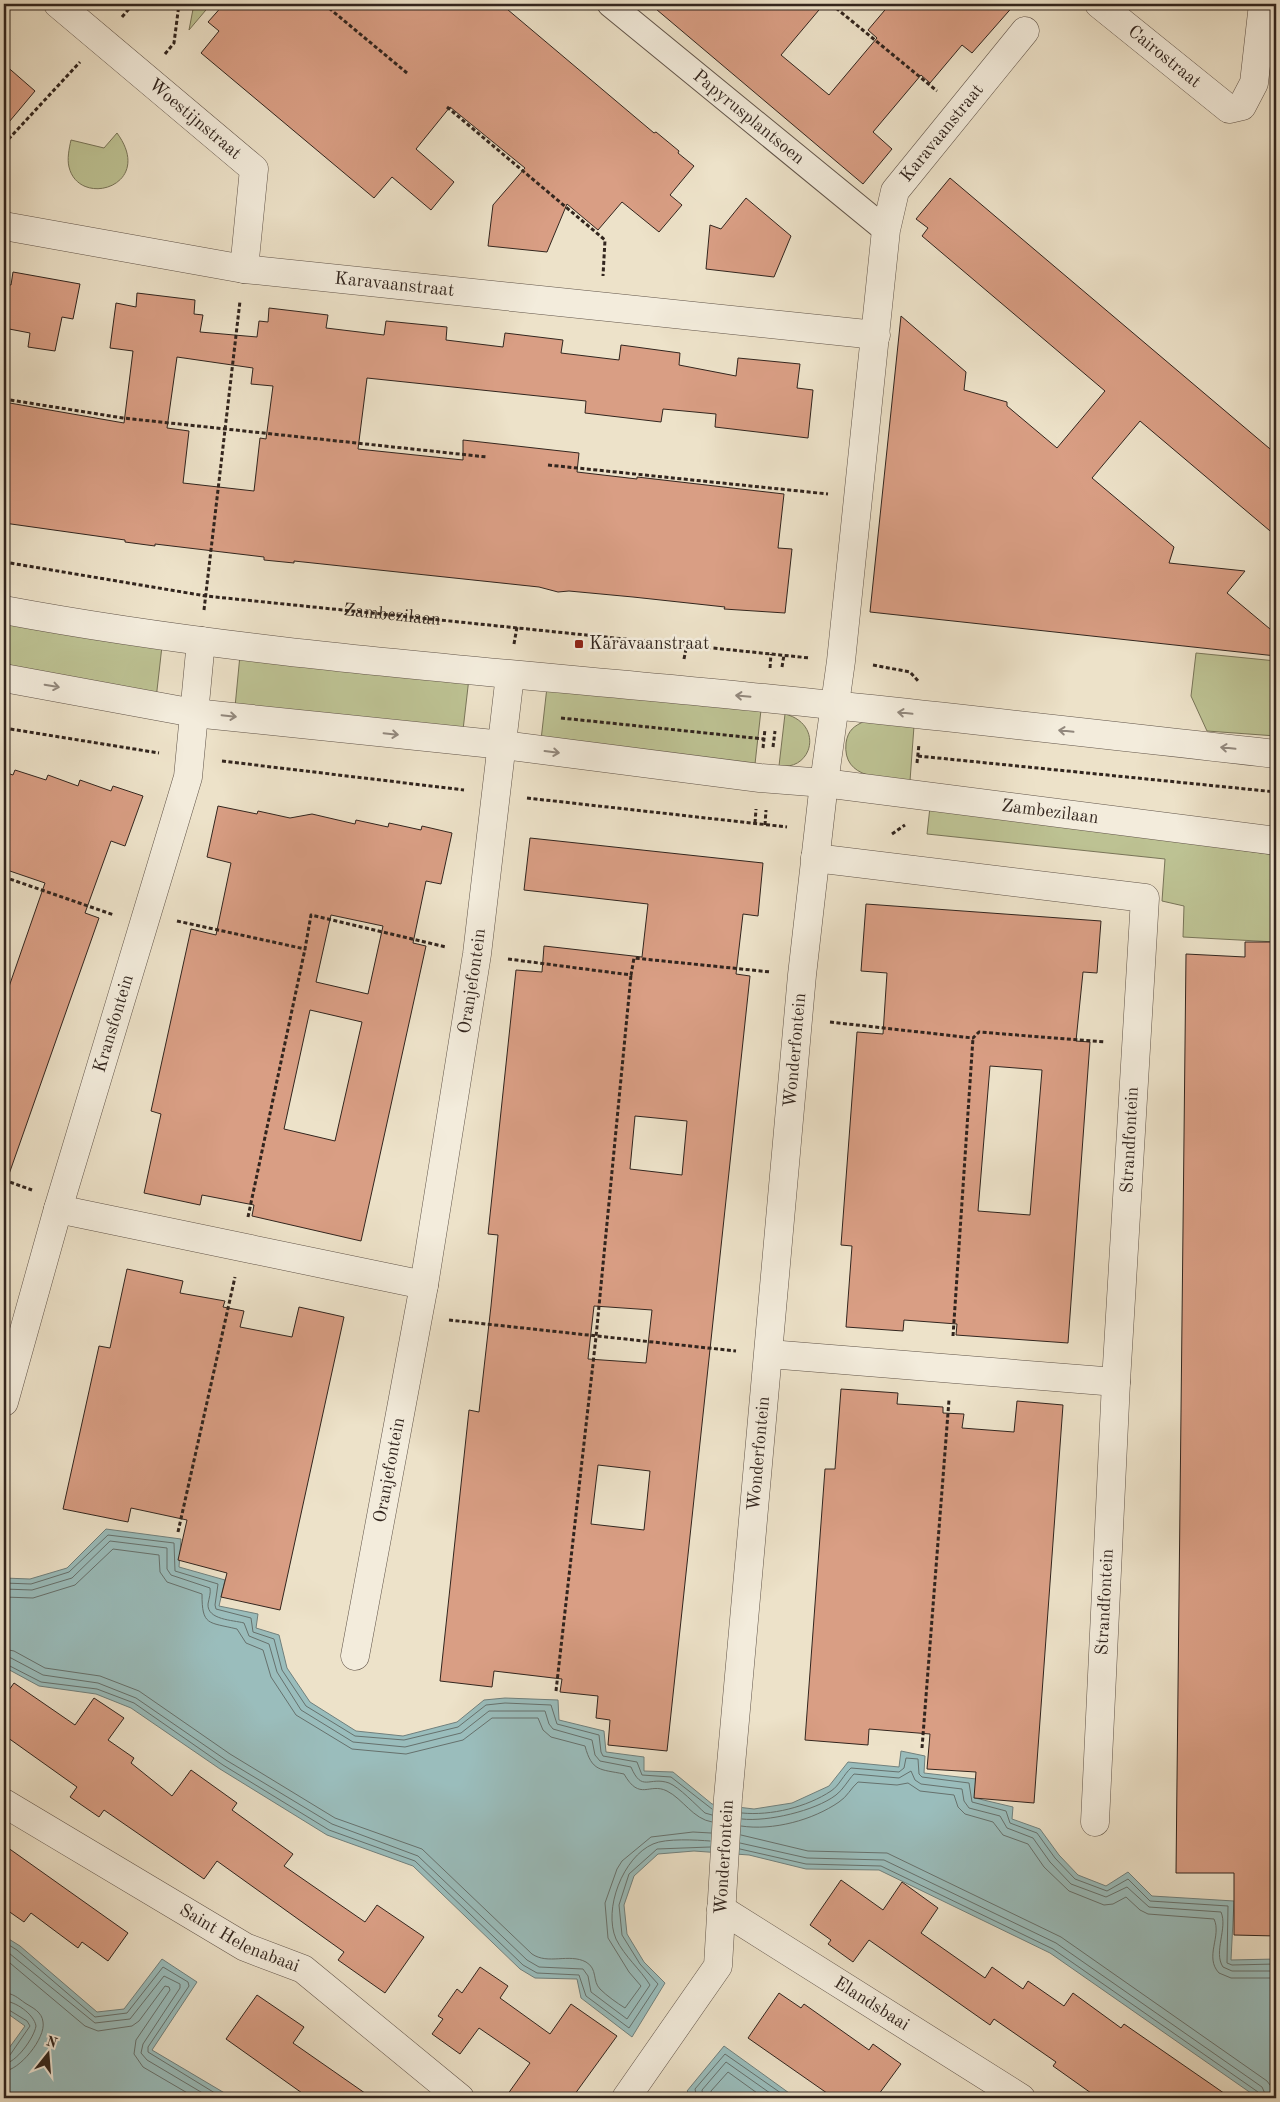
<svg xmlns="http://www.w3.org/2000/svg" width="1280" height="2102" font-family="'Old Standard TT',serif">
	<style>
		.green { fill: #bdc293; stroke: #787458 }
		.water { fill: #9abdbc; stroke: #70807d }
		.lines { fill: none; stroke-linecap: round; stroke-linejoin: round }
		.shore { stroke: #66716d; stroke-width: 1 }
		.building { fill: #d99e84; stroke: #32251e; fill-rule: evenodd }
		.pedestrian-casing { stroke: #615449; stroke-width: 27 }
		.minor-casing { stroke: #615449; stroke-width: 29 }
		.tertiary-casing { stroke: #615449; stroke-width: 29 }
		.path { stroke: #32251e; stroke-width: 3; stroke-dasharray: 4 2.5; stroke-linecap: butt }
		.pedestrian { stroke: #f3ecdc; stroke-width: 25 }
		.minor { stroke: #f3ecdc; stroke-width: 28 }
		.tertiary { stroke: #f3ecdc; stroke-width: 28 }
		.oneway { stroke: #92887d }
		.poi-dot { fill: #8f2418; stroke: #f3ecdc; stroke-width: 2 }
		.labels { text-anchor: middle; dominant-baseline: central; stroke-width: 5; stroke-linejoin: round; paint-order: stroke }
		.street-label { font-size: 18px; fill: #32251e; stroke: #f3ecdc }
		.poi-label { font-size: 18px; fill: #32251e; stroke: #f3ecdc; text-anchor: start }
	</style>
	<rect width="100%" height="100%" fill="#ede2c9"/>
	<filter id="stains"><feTurbulence type="fractalNoise" baseFrequency=".004" numOctaves="4"/><feColorMatrix values="0 0 0 0 .2 0 0 0 0 .09 0 0 0 0 .02 0 0 0 .5 -.17"/></filter>
	<radialGradient id="worn" r=".72"><stop offset=".6" stop-color="#630" stop-opacity="0"/><stop offset="1" stop-color="#630" stop-opacity=".3"/></radialGradient>
	<path class="green" d="M194 4H211L189 30Z
		M117 133C156 186 79 209 69 167 67 159 69 149 71 140L104 148Z
		M4 621 162 646 156 699 4 672Z
		M1196 653 1276 661V736L1207 731 1191 696Z
		M240 655 469 678 463 730 235 707Z
		M547 687 761 710 755 764 541 740Z
		M785 714C824 724 813 771 779 766Z
		M865 721 914 726 910 781C884 778 842 780 846 743 848 730 854 726 865 721Z
		M930 807 1276 855V942L1183 937 1184 906 1162 901 1165 859 927 834Z"/>
	<path class="water" d="M106 1529 181 1539 179 1567 225 1580 219 1606 258 1614 256 1628 279 1635 287 1668 310 1702 356 1731 403 1736 457 1722 484 1700 505 1698 558 1700 559 1720 604 1731 606 1752 644 1757V1771L673 1772 712 1804 754 1809 792 1803 829 1786 848 1762 899 1767 901 1751 925 1756 924 1773 976 1779 975 1798 1013 1807 1012 1819 1040 1829 1059 1855 1078 1875 1106 1886 1128 1872 1152 1896 1234 1901 1231 1960 1276 1959V2098H1258L1050 1953 879 1870 806 1869 749 1855 694 1851 658 1854 634 1876 624 1905 627 1934 644 1962 665 1983 632 2037 581 1998 577 1979 535 1978 520 1969 413 1866 327 1835 220 1769 131 1708 96 1694 39 1686 4 1667V1578L30 1579 67 1568Z
		M4 1936 20 1946 97 2012 124 2009 162 1959 197 1982 152 2050 233 2098H4V2055L25 2026 4 2011Z
		M724 2046 796 2098H694L687 2091Z"/>
	<g class="lines">
		<path class="shore" d="M4 1583 31 1584 69 1572 108 1535 174 1543 175 1571 218 1584 215 1605 216 1609 251 1618 253 1632 274 1639 282 1670 306 1706 355 1736 404 1740 458 1727 486 1705 505 1703 551 1705 557 1724 599 1735 601 1752 603 1756 637 1762 642 1775 671 1777 712 1809
			M4 1589 32 1590 72 1578 110 1541 167 1548V1569L171 1575 210 1588C211 1593 209 1598 208 1604 207 1620 233 1620 244 1623L249 1636 269 1644 277 1672 301 1710 353 1742 405 1747 461 1733 489 1711H545L549 1724 553 1729 592 1740 595 1755 600 1761 631 1767C642 1793 649 1776 669 1783 679 1787 696 1805 705 1813L712 1815
			M4 1597 33 1598 75 1585 113 1549 159 1555 160 1572 167 1582 202 1594C202 1626 208 1622 237 1629L246 1643 263 1650 271 1677 296 1715 352 1749 406 1754 463 1740 492 1718H538L543 1730 551 1737 585 1746C592 1772 600 1769 624 1774 640 1802 649 1782 667 1791 683 1799 693 1819 712 1822
			M4 1649 14 1651 45 1668 100 1676 139 1691 230 1754 335 1818 422 1849 532 1954C548 1965 569 1953 586 1962 598 1969 592 1981 600 1989 607 1996 617 2003 625 2008L641 1986 629 1972 608 1938 605 1903 617 1869 622 1861 651 1837 693 1832 711 1833
			M4 1656 11 1658 43 1675 98 1683 136 1698 226 1760 332 1824 418 1856 527 1960 539 1967 583 1969 588 1976 591 1992 627 2019 650 1985C640 1969 625 1957 616 1939 603 1909 623 1857 653 1844 666 1838 697 1840 710 1841
			M4 1663 41 1682 97 1689 134 1703 223 1765 329 1830 415 1861 523 1965 537 1973 579 1975 586 1996 629 2028 658 1984 640 1964 622 1935 619 1905 629 1874 657 1849 710 1847
			M742 1813C771 1816 807 1807 831 1791 839 1786 844 1774 851 1768L899 1772 904 1768 906 1758 918 1759 919 1774 922 1777 969 1783 972 1802 1006 1811 1010 1823 1037 1833 1055 1858 1075 1879 1107 1891 1128 1879 1150 1901 1228 1906 1227 1963 1232 1965 1276 1964
			M742 1819C767 1822 815 1811 836 1795 843 1790 848 1780 854 1774L899 1778 911 1771 915 1780 921 1784 962 1789 964 1801 969 1808 1000 1816 1007 1828 1033 1838 1050 1862 1071 1884 1106 1897 1127 1887 1149 1907 1221 1912C1228 1928 1213 1952 1223 1967L1232 1971H1276
			M741 1826C773 1831 813 1820 839 1802 847 1797 851 1788 858 1782L897 1785 908 1783 920 1791 954 1795 958 1807 965 1814 993 1822 1003 1835 1028 1844 1044 1867 1069 1891 1104 1905 1113 1904 1126 1897 1140 1910 1148 1914 1214 1919C1222 1936 1204 1957 1219 1973L1231 1978H1276
			M741 1835 808 1851 887 1853 1061 1937 1267 2081 1273 2089 1274 2098
			M740 1843 807 1858 884 1860 1056 1943 1262 2087 1267 2098
			M740 1849 806 1864 881 1866 1053 1949 1258 2092 1261 2098
			M4 1942 17 1950 95 2017 127 2013 163 1967 188 1982 189 1986 148 2047V2052L223 2098
			M4 1949 95 2023 130 2019 164 1976 180 1984V1988L143 2044 141 2053 147 2060 211 2098
			M4 1958 85 2026 98 2031 132 2026 139 2021 165 1986 169 1987 170 1990 136 2040 134 2054 143 2067 196 2098
			M4 1993C13 1993 18 1998 25 2003 33 2008 42 2012 43 2022 46 2038 19 2071 4 2071
			M4 2001C15 2001 34 2014 36 2026 34 2038 16 2063 4 2064
			M4 2007 27 2021 30 2026 10 2055 4 2058
			M697 2098 695 2089 725 2054 788 2098
			M703 2098 702 2090 726 2062 777 2098
			M711 2098V2091L728 2072 764 2098"/>
	</g>
	<path class="building" d="M224 4H501L654 133 656 132 679 151 678 153 694 166 670 195 682 205 659 232 622 202 598 230 567 204 547 252 488 246 493 205 525 168 450 107 416 149 454 182 431 210 392 177 374 198 201 53 219 31 208 22Z
		M650 4H824L781 55 829 95 877 38 868 30 890 4H1015L972 53 962 45 930 83 921 75 873 132 892 149 863 184Z
		M4 64 35 91 4 128Z
		M950 178 1276 454V536L1140 421 1092 478 1174 547 1169 563 1245 571 1227 593 1276 634V656L870 612 901 316 966 372 964 390 1007 402V406L1057 448 1105 391 922 236 928 228 916 219Z
		M746 198 791 236 774 277 706 269 710 225 721 229Z
		M13 272 80 284 73 319 62 317 55 351 28 347 30 333 4 328V284L11 285Z
		M137 293 195 300 194 314 203 315 200 332 257 337 259 321 268 322 269 308 328 315 326 328 384 335 386 321 447 327 446 340 503 347 505 333 563 340 561 353 619 360 621 345 680 353 679 365 736 376 738 358 800 364 797 388 813 390 808 438 715 427 716 414 663 409 661 422 585 413 586 401 367 378 358 449 463 460V440L579 453 577 472 637 479V477L784 494 778 548 792 549 785 613 724 609 725 607 633 597 569 591 558 592 539 587 294 561V563L264 560V557L155 544V546L125 542V540L4 523V402L124 423 133 351 110 348 116 303 136 307ZM177 357 253 368 251 384 273 386 266 439 260 438 254 491 183 483 189 431 167 428Z
		M15 770 46 780 48 775 78 786 80 780 111 791 113 786 143 796 125 846 111 841 85 913 99 918 8 1177H4V1001L45 883 4 869V772L13 775Z
		M218 806 257 814 258 811 290 818 312 814 355 824 356 820 388 827 389 823 421 830 422 826 452 833 441 884 426 881 413 943 426 946 361 1241 252 1216 254 1205 202 1195 200 1205 144 1193 161 1114 151 1111 191 929 216 935 231 863 207 857ZM331 915 383 926 368 994 316 982ZM310 1010 362 1022 335 1141 284 1129Z
		M530 838 763 863 758 916 743 914 736 974 750 976 667 1751 608 1745 610 1720 596 1718 598 1696 560 1692 562 1679 494 1671 492 1687 440 1681 469 1410 479 1412 491 1306 498 1235 488 1234 516 970 542 972 544 946 642 957 648 904 524 890ZM635 1116 687 1121 682 1175 630 1169ZM594 1306 652 1310 646 1363 588 1359ZM598 1465 650 1471 644 1530 591 1524Z
		M866 904 1101 921 1097 973 1083 972 1076 1041 1090 1042 1068 1343 956 1335 957 1324 904 1320 903 1331 846 1327 852 1246 841 1245 857 1032 883 1034 887 973 861 971ZM990 1066 1042 1070 1030 1215 978 1211Z
		M1245 942H1276V1936L1234 1935V1873H1176L1186 954 1245 957Z
		M127 1269 183 1281 180 1293 225 1301 223 1307 244 1311 240 1327 292 1337 299 1307 344 1317 280 1610 221 1597 227 1573 178 1560 187 1520 131 1508 128 1522 63 1509 99 1346 110 1348Z
		M841 1389 898 1393 897 1404 943 1407V1413L964 1414 962 1428 1014 1432 1017 1401 1063 1405 1034 1803 974 1798 976 1772 927 1769 930 1734 869 1729 868 1745 805 1740 825 1469H835Z
		M14 1683 75 1725 94 1698 124 1718 108 1740 134 1758 131 1763 172 1796 191 1770 237 1803 232 1810 293 1854 284 1866 365 1922 377 1905 424 1937 385 1993 338 1960 344 1952 217 1861 204 1879 104 1810 99 1817 70 1797 77 1787 4 1735V1697Z
		M4 1845 128 1933 108 1961 82 1942 78 1948 31 1913 24 1922 4 1908Z
		M841 1880 883 1910 902 1882 938 1908 921 1933 985 1978 992 1967 1023 1989 1028 1981 1064 2006 1073 1993 1121 2028 1124 2024 1231 2098H1098L1053 2066 1056 2062 994 2019 990 2025 869 1940 853 1962 828 1944 831 1940 810 1925Z
		M480 1967 508 1986 500 1998 550 2034 571 2004 617 2036 572 2098H505L530 2063 479 2028 460 2054 432 2034 443 2019 438 2016 457 1989 462 1993Z
		M779 1993 801 2008 804 2004 869 2050 873 2044 901 2064 876 2098H834L748 2038Z
		M257 1995 304 2027 293 2043 372 2098H309L226 2039Z"/>
	<g class="lines">
		<g class="pedestrian-casing">
			<g id="pedestrian">
				<path id="s2" d="M610 4 886 230"/>
			</g>
		</g>
		<g class="minor-casing">
			<g id="minor">
				<path id="s3" d="M58 4 254 169 244 269"/>
				<path id="s4" d="M1099 4 1229 109 1242 106 1254 83 1263 4"/>
				<path id="s5" d="M4 226 244 269 876 335"/>
				<path d="M815 858 1145 898 1116 1382 1095 1822"/>
				<path d="M58 1209 424 1285"/>
				<path d="M769 1354 1116 1382"/>
				<path id="s6" d="M4 1402 58 1209 188 777 201 641"/>
				<path id="s7" d="M355 1656 424 1285 477 954 510 675"/>
				<path id="s8" d="M4 1803 245 1947 303 1969 460 2098"/>
				<path id="s9" d="M721 1909 1021 2098"/>
				<path id="s10" d="M626 2098 718 1966 728 1798 802 975 824 783 841 661 886 230 895 191 1025 31"/>
			</g>
		</g>
		<g class="tertiary-casing">
			<g id="tertiary">
				<path d="M4 610C255 657 511 672 764 698 935 715 1106 735 1276 754"/>
				<path id="s11" d="M4 678 194 713 503 745 760 778 824 783 1276 841"/>
			</g>
		</g>
		<g class="path">
			<path d="M324 4 407 73"/>
			<path d="M831 4 937 91"/>
			<path d="M122 17 133 4"/>
			<path d="M165 54 174 43 179 4"/>
			<path d="M447 107 605 240 603 276"/>
			<path d="M4 144 80 62"/>
			<path d="M4 399 123 418 487 457"/>
			<path d="M548 465 828 494"/>
			<path id="s1" d="M4 562 206 596 810 658"/>
			<path d="M204 610 240 301"/>
			<path d="M514 644 517 627"/>
			<path d="M684 659 687 644"/>
			<path d="M873 665 910 672 919 682"/>
			<path d="M782 667 784 655"/>
			<path d="M770 668 771 654"/>
			<path d="M561 718 764 739"/>
			<path d="M4 728 159 753"/>
			<path d="M773 747 775 731"/>
			<path d="M763 748 765 729"/>
			<path d="M918 756 1276 792"/>
			<path d="M222 761 464 790"/>
			<path d="M917 763 919 744"/>
			<path d="M527 798 787 827"/>
			<path d="M755 823 756 809"/>
			<path d="M765 825 766 810"/>
			<path d="M892 834 905 825"/>
			<path d="M4 877 114 915"/>
			<path d="M177 921 305 949 311 915 446 947"/>
			<path d="M508 959 631 975 634 958 771 972"/>
			<path d="M830 1022 973 1038 979 1032 1105 1042"/>
			<path d="M4 1180 32 1190"/>
			<path d="M248 1217 305 949"/>
			<path d="M449 1320 736 1351"/>
			<path d="M953 1336 973 1038"/>
			<path d="M178 1532 235 1277"/>
			<path d="M556 1691 596 1337 631 975"/>
			<path d="M922 1748 949 1400"/>
		</g>
		<use href="#pedestrian" class="pedestrian"/>
		<use href="#minor" class="minor"/>
		<use href="#tertiary" class="tertiary"/>
	</g>
	<defs><path id="oneway-shaft" d="M-6 0H5M1.5-3L5.5 0L1.5 3" fill="none" stroke-width="1.6" stroke-linecap="round" stroke-linejoin="round" transform="scale(1.25)"/></defs>
	<g class="oneway">
		<use href="#oneway-shaft" transform="translate(52 686) rotate(10)"/>
		<use href="#oneway-shaft" transform="translate(743 696) rotate(-175)"/>
		<use href="#oneway-shaft" transform="translate(905 713) rotate(-174)"/>
		<use href="#oneway-shaft" transform="translate(229 716) rotate(6)"/>
		<use href="#oneway-shaft" transform="translate(1066 731) rotate(-174)"/>
		<use href="#oneway-shaft" transform="translate(391 734) rotate(6)"/>
		<use href="#oneway-shaft" transform="translate(1228 748) rotate(-174)"/>
		<use href="#oneway-shaft" transform="translate(552 752) rotate(7)"/>
	</g>
	<rect class="poi-dot" x="574" y="639" width="10" height="10" rx="2.5"/>
	<g class="labels">
		<g class="street-label">
			<text stroke="none"><textPath href="#s4" startOffset="84">Cairostraat</textPath></text>
			<text stroke="none"><textPath href="#s2" startOffset="179">Papyrusplantsoen</textPath></text>
			<text stroke="none"><textPath href="#s3" startOffset="179">Woestijnstraat</textPath></text>
			<text stroke="none"><textPath href="#s10" startOffset="2020">Karavaanstraat</textPath></text>
			<text stroke="none"><textPath href="#s5" startOffset="395">Karavaanstraat</textPath></text>
			<text stroke="none"><textPath href="#s1" startOffset="392">Zambezilaan</textPath></text>
			<text stroke="none"><textPath href="#s11" startOffset="1055">Zambezilaan</textPath></text>
			<text stroke="none"><textPath href="#s7" startOffset="685">Oranjefontein</textPath></text>
			<text stroke="none"><textPath href="#s6" startOffset="394">Kransfontein</textPath></text>
			<text stroke="none"><textPath href="#s10" startOffset="1080">Wonderfontein</textPath></text>
			<text transform="translate(1130 1140) rotate(-87)">Strandfontein</text>
			<text stroke="none"><textPath href="#s10" startOffset="675">Wonderfontein</textPath></text>
			<text stroke="none"><textPath href="#s7" startOffset="189">Oranjefontein</textPath></text>
			<text transform="translate(1105 1602) rotate(-87)">Strandfontein</text>
			<text stroke="none"><textPath href="#s10" startOffset="270">Wonderfontein</textPath></text>
			<text stroke="none"><textPath href="#s8" startOffset="272">Saint Helenabaai</textPath></text>
			<text stroke="none"><textPath href="#s9" startOffset="178">Elandsbaai</textPath></text>
		</g>
		<g class="poi-label">
			<text x="589" y="644">Karavaanstraat</text>
		</g>
	</g>
	<rect width="1280" height="2102" fill="none" stroke="#ede2c9" stroke-width="20"/>
	<rect x="5" y="5" width="1270" height="2092" fill="none" stroke="#32251e" stroke-width="2.5"/>
	<rect x="10" y="10" width="1260" height="2082" fill="none" stroke="#32251e"/>
	<g transform="translate(48 2054) rotate(17)" stroke="#f3ecdc" stroke-width="4" paint-order="stroke">
	<path d="M0-4L9 19L0 12L-9 19Z" fill="#32251e"/>
	<text y="-8" font-size="14" font-weight="bold" text-anchor="middle" fill="#32251e">N</text>
	</g>
	<rect width="100%" height="100%" filter="url(#stains)"/>
	<rect width="100%" height="100%" fill="url(#worn)"/>
</svg>
